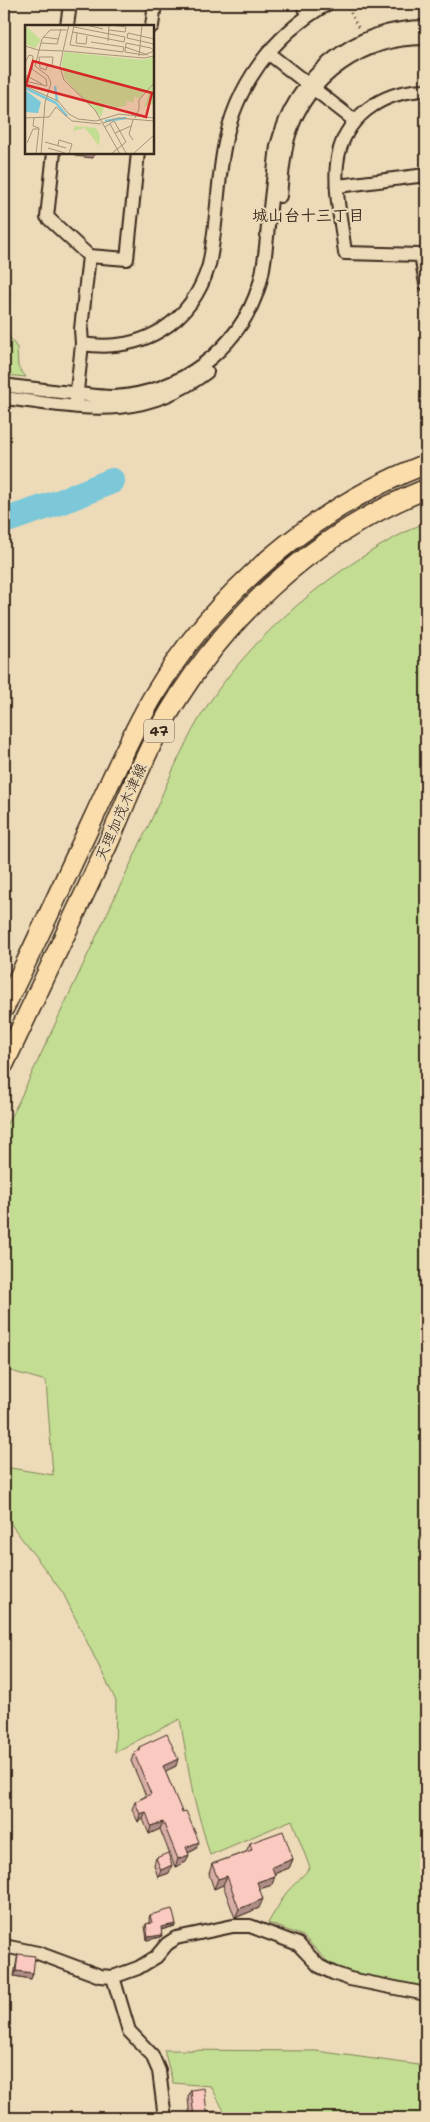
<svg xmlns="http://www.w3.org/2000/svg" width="430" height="2122" font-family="'Shantell Sans','Klee One',sans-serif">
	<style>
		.green { fill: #c3dd93; stroke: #7f8458 }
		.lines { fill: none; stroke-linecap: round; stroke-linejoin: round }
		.river { stroke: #7bc8d9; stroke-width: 26 }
		.minor-casing { stroke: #3b2a1e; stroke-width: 16 }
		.primary-casing { stroke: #3b2a1e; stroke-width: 22 }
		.path { stroke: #3b2a1e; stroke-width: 2.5; stroke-dasharray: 1 4; stroke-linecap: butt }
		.minor { stroke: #eddab8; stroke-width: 12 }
		.primary { stroke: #fbddab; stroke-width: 19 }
		.wall { fill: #d7aea6; stroke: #3b2a1e }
		.shaded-wall { fill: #af8d87; stroke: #3b2a1e }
		.building { fill: #facac1; stroke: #3b2a1e }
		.labels { text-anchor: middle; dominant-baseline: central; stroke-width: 4; stroke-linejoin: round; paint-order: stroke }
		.shield { fill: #eddab8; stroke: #705f4c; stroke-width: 1 }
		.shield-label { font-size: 14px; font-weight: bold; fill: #3b2a1e }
		.street-label { font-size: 15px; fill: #3b2a1e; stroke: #eddab8 }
		.neighbourhood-label { font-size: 16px; font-weight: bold; fill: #3b2a1e; stroke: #eddab8 }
		.inset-river { fill: none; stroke: #7bc8d9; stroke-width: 2.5 }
		.inset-road { fill: none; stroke: #a6947a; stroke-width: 1 }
		.view { fill: #d62828; fill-opacity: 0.15; stroke: #d62828; stroke-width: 2.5 }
		.inset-edge { fill: none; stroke: #3b2a1e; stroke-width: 2.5 }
	</style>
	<rect width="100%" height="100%" fill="#eddab8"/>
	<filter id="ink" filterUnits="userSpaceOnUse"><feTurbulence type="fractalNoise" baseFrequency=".02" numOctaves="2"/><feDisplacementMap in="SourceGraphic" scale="10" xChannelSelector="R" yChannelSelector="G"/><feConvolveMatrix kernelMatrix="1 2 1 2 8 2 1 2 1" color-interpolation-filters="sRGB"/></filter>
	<g filter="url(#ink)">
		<path class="green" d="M4 252 10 294 7 318 9 336 17 348 18 367 26 377 4 375Z
			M426 522V1990L337 1971 303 1936 268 1923 286 1893 310 1868 292 1820 210 1855 193 1795 180 1719 115 1752 116 1701 63 1593 4 1515V1467L53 1475 46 1381 4 1369V1129L18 1103 153 816C167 783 181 750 199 719 247 637 340 561 426 522Z
			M164 2050 316 2051 426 2066V2118H235L224 2111 211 2086 173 2083Z"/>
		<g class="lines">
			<path class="river" d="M4 521 63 501 112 481"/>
			<g class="minor-casing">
				<path id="minor" d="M302 4 309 14
					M67 26 70 4
					M152 26 155 4
					M268 53 355 121
					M426 90C382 91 342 117 337 164 334 191 342 226 345 253L421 255 426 284
					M54 152 47 217 89 256 127 259 138 152
					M338 186 426 175
					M280 196C282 176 283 155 289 135 307 75 365 37 426 38
					M82 344C142 353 191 324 209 265 217 226 217 186 224 148 235 86 273 35 327 4
					M4 385C26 388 49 391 72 393 86 395 100 397 114 397 179 393 239 350 259 286 265 267 266 246 268 226 271 200 274 173 277 146 295 77 353 27 426 27
					M4 398C80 407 140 423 207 372
					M76 400 82 344 81 329 89 256
					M4 1946 38 1953 100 1976 113 1977 138 1968 156 1957 167 1944 176 1938 233 1926H250L298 1944 319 1966 333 1973 350 1979 426 1994
					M113 1977 129 2031 152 2055 159 2071 165 2118"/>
			</g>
			<g class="primary-casing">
				<path id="primary" d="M4 1008C35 945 64 881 94 817 113 776 131 734 154 695 215 592 315 507 426 464
					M4 1064C39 991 73 918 107 846 124 808 138 769 158 732 217 623 311 535 426 489"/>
			</g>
			<path class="path" d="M346 4 359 29"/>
			<use href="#minor" class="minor"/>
			<use href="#primary" class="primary"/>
		</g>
		<path class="wall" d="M139 1747 176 1766 165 1771 196 1849 188 1853 186 1862 175 1867 160 1829 149 1834 143 1819 138 1822 132 1809 135 1802 146 1796 131 1761 134 1753 138 1752Z
			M250 1843 293 1859 289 1868 274 1874 272 1885 259 1889V1908L235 1918 223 1885 214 1889 209 1874 212 1864 246 1852Z
			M156 1858 169 1873 158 1877 154 1865Z
			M150 1915 176 1924 175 1926 161 1930V1937L147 1940 145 1926 146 1924 150 1923 149 1918Z
			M18 1954 33 1973 31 1979 14 1976 17 1959Z
			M191 2090 207 2112 219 2118H190L188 2097Z"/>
		<path class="shaded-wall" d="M76 152H94L93 158 75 156Z
			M178 1759 176 1766 160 1774 163 1766Z
			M146 1812 143 1819 138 1822 140 1814Z
			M163 1822 160 1829 149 1834 151 1826Z
			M199 1842 196 1849 183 1855 186 1847Z
			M189 1855 186 1862 175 1867 178 1859Z
			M293 1859 289 1868 268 1876 272 1867Z
			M172 1865 169 1873 158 1877 161 1870Z
			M227 1876 223 1885 214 1889 218 1879Z
			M275 1876 272 1885 253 1891 257 1882Z
			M263 1899 259 1908 235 1918 239 1909Z
			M176 1924 175 1926 160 1930 161 1927Z
			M162 1935 161 1937 147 1940 148 1937Z
			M16 1971 33 1973 31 1979 14 1976Z"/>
		<path class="building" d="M167 1734 178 1759 163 1766 182 1812 186 1811 199 1842 186 1847 189 1855 178 1859 163 1822 151 1826 146 1812 140 1814 135 1802 151 1794 134 1753 141 1750 139 1747Z
			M283 1831 293 1859 272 1867 275 1876 257 1882 263 1899 239 1909 227 1876 218 1879 212 1864 252 1850 250 1843Z
			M168 1853 172 1865 161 1870 156 1858Z
			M172 1909 176 1924 161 1927 162 1935 148 1937 146 1924 152 1923 150 1915Z
			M18 1954 35 1956 33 1973 16 1971Z
			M204 2088 207 2112 218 2111 219 2118H194L191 2090Z"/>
	</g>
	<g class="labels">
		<rect class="shield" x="144" y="719.5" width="30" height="23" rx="4"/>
		<g class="shield-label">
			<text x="159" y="731">47</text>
		</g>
		<g class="street-label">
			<text transform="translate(121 812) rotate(-66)">天理加茂木津線</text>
		</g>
		<g class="neighbourhood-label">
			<text x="308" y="215">城山台十三丁目</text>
		</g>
	</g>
	<g transform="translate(25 25)">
		<rect width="129" height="129" fill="#eddab8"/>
		<path d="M0 0 16 15 10 23 0 19ZM39 27 118 35 129 32V81L125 79 119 82 124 68 121 65 114 74 109 71V77L101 76 102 80 83 85 85 80 80 79 76 92 40 54 37 39ZM50 101 71 103 75 110 74 121 60 103 48 106Z" fill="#c3dd93"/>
		<path d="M0 65 16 77 13 88 0 87Z" fill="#7bc8d9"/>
		<path class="inset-river" d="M30 61 32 76M0 63 31 78 42 91M80 96 101 93"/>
		<path class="inset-road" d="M49 0 45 20 98 27 99 22 66 17M61 0 78 4M84 5 100 7 101 2 86 0M48 7 99 17 100 12 49 2M52 8 51 18 61 19 62 11M18 12 33 14M17 14 25 5H42M129 14 103 8 102 13 129 19M83 16 84 0M16 18 32 19 36 4M101 18 126 23 129 26 119 30 100 27ZM0 21 13 25 38 26M100 22 123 30M38 26 35 42 39 55 70 85 95 129M38 26 44 0M39 26 119 33 129 31M114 31 117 0M14 32H28L27 41H22L21 45 15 43ZM0 38 4 30 8 31 7 44 21 54 22 61M7 43 0 56 22 61M0 50 17 59M0 61 33 76 44 89 53 94 71 96 94 89 129 93M0 93 24 92 31 82 47 96 76 99M9 93 8 101 14 103 11 129M110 93 114 84V75L129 58M108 95 104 109 108 115M78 98 93 93 129 96M85 99 101 128M80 102 89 96 101 117 86 129M90 108 106 101M20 117 41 123M2 118 8 104H13M33 120 34 115 47 119 44 129M23 123 40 128M16 129 20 78 26 58 23 51 10 41 17 14M108 129 129 110"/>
		<path class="view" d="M8 36 127 68 121 92 1 60Z"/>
		<rect width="129" height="129" class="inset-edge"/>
	</g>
	<rect width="430" height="2122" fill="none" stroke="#eddab8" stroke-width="20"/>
	<rect x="10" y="10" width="410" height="2102" fill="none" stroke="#3b2a1e" stroke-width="2" filter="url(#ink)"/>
</svg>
